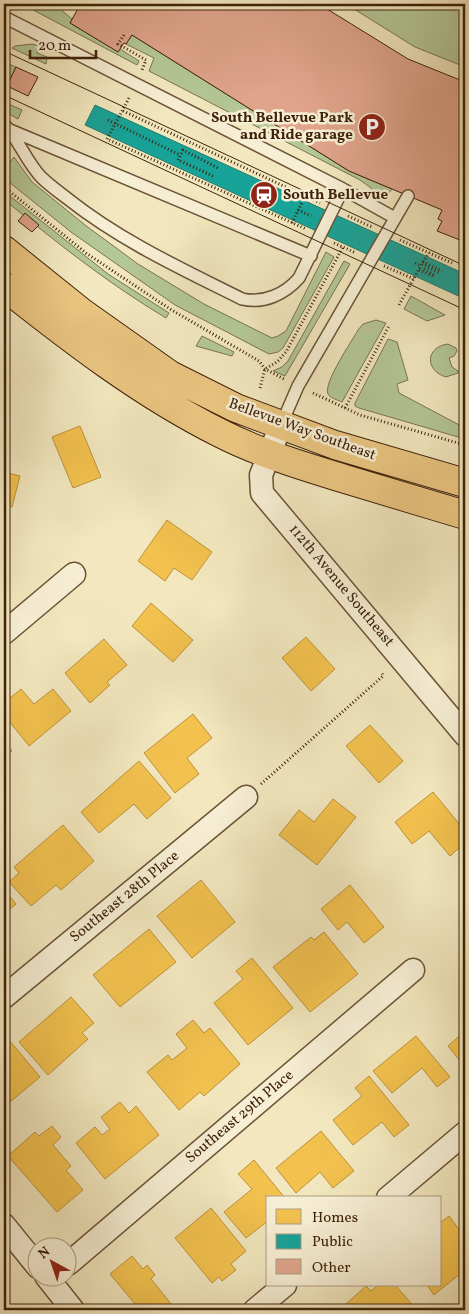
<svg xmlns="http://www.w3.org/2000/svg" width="469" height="1314" font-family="Vollkorn,serif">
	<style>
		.green { fill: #b4c796; stroke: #797450 }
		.homes { fill: #f2c14e; stroke: #bc913a }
		.public { fill: #17a398; stroke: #237c6d }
		.building { fill: #dfa48a; stroke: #3e220a }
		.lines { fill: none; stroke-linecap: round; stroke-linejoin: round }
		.service-casing { stroke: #6b5337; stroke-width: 14 }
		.minor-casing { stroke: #6b5337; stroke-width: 25 }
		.primary-casing { stroke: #3e220a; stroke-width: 30 }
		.path { stroke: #3e220a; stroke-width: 3; stroke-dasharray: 1 2.5; stroke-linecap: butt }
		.service { stroke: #f7efd5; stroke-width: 11 }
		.minor { stroke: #f7efd5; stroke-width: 22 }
		.primary { stroke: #e9c47f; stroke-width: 28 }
		.tram { stroke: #3e220a; stroke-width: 1 }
		.labels { text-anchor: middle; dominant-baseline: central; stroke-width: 5; stroke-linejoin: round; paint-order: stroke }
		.poi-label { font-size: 15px; font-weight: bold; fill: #3e220a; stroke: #f7efd5; text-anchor: end }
		.street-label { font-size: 15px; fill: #3e220a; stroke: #f7efd5 }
	</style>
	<rect width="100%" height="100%" fill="#f2e7be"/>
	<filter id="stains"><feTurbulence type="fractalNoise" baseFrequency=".004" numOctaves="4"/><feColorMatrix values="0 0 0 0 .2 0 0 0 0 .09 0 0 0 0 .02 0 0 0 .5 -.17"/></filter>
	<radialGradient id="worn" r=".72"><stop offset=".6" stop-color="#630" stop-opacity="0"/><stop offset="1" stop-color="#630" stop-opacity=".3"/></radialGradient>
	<path class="green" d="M22 4H54L72 19 70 23 117 51 120 49 139 61 137 65Z
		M346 4H465V67L415 47Z
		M132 35 349 171 392 189C387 196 384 200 376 199L371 188 360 180 149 71 154 58 126 44Z
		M32 44 39 46 37 53 47 57 46 64 12 48 15 46Z
		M4 62 16 67 7 86 4 84Z
		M4 102 22 110 18 119 4 111Z
		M14 157 32 182 85 225 138 264 204 304 272 338 278 336 286 331 326 252 334 257 283 348 278 352 269 354 175 305 71 232 4 178V170Z
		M10 196 108 274 169 313 166 318C109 284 57 243 6 201Z
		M344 261 350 264 285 376 273 371 282 367 288 361Z
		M411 296 445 315 427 321 404 309Z
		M376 320 386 323 342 402C338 400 330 398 328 394 323 383 352 341 358 330L363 324Z
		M202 336 234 352 232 356 196 346Z
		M388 339 397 342 408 380 397 384 399 393 465 428V439L359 408 355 406V403Z
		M448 344 456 348 457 351 454 356 449 358 452 367 458 371V373L446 377C425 371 425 347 448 344Z"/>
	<path class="homes" d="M80 426 101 477 73 488 52 437Z
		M4 472 20 476 12 507 4 505Z
		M167 520 212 552 192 580 174 568 165 581 138 561Z
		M151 603 193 640 173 662 132 626Z
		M306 637 335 669 311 691 282 658Z
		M104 639 127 665 107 682 110 685 90 703 65 673Z
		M21 689 34 704 53 689 71 711 29 746 4 715V703Z
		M193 714 212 738 187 758 199 774 175 793 144 753Z
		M370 725 403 761 379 783 346 746Z
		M4 742 12 751 4 758Z
		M139 761 171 798 147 819 134 804 99 833 81 812Z
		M433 792 465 831V843L450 856 429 831 412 844 395 822Z
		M333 799 356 817 317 865 279 835 299 810 314 822Z
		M63 825 94 861 61 890 56 885 31 906 9 882 19 873 14 867Z
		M201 880 235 922 192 958 157 916Z
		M350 885 384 927 364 943 347 922 338 930 321 909Z
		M4 890 16 904 4 914Z
		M149 929 176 962 120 1007 93 975Z
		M324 932 358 974 310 1012 273 967 311 937 314 940Z
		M252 958 293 1008 248 1045 214 1003 243 979 236 971Z
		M71 997 94 1023 82 1033 88 1039 48 1075 19 1042Z
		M193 1020 204 1033 210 1028 240 1064 204 1096 200 1092 179 1110 147 1072 168 1055 172 1060 187 1048 176 1034Z
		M465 1031V1067L448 1046Z
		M416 1036 450 1077 437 1087 422 1068 392 1093 373 1071Z
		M9 1040 40 1077 4 1107V1044Z
		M369 1076 409 1125 394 1137 382 1122 353 1145 333 1120 362 1096 355 1088Z
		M120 1102 129 1113 136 1106 159 1135 105 1179 76 1143 95 1127 102 1135 110 1129 101 1117Z
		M52 1126 61 1137 53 1145 71 1166 66 1170 83 1190 57 1212 8 1156 35 1132 39 1136Z
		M321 1131 354 1171 333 1188 320 1172 296 1193 276 1168Z
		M254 1160 285 1198H268V1221L246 1238 224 1212 252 1189 238 1174Z
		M211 1208 246 1251 231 1264 236 1270 222 1281 219 1277 212 1283 175 1238Z
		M449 1216 465 1237V1270L434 1295 427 1285H440V1223Z
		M132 1256 143 1269 147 1265 155 1275 151 1279 176 1310H140L110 1274Z
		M378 1285H395L417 1310H349L351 1309 346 1304 366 1286 371 1291Z"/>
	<path class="public" d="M95 105 465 274V299L85 125Z"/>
	<path class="building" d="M77 4H319L408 59 465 82V242L437 231 442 221 438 219 442 210 349 171 132 35 126 44 124 43 118 52 70 23 80 5Z
		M16 67 38 77 28 96 7 86Z
		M25 213 39 225 32 232 18 221Z"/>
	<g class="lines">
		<g class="service-casing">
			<path id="service" d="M4 17 343 189 395 218
				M4 124C19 140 26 161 41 177 49 185 59 192 68 199 121 241 182 269 242 299 264 304 285 294 299 278L343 189
				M10 130 311 256
				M281 425 298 386 408 196"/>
		</g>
		<g class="minor-casing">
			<path id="minor" d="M281 425 261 475 262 493 465 735
				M4 633 74 574
				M4 997 246 797
				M388 1198 465 1133
				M4 1225 38 1267
				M68 1264 413 970
				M46 1276 73 1310
				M255 1310 285 1285"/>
		</g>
		<g class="primary-casing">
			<path id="primary" d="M4 250 81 312 170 375 236 408 335 445 465 483
				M4 286C72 340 142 394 220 433 259 453 303 466 345 479 385 491 425 503 465 515"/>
		</g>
		<path class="path" d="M124 35 118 44 146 60 142 70
			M129 98 107 139 306 229
			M123 111 320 203
			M108 120 180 155
			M4 165 10 158
			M213 176 178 160 183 150 218 168
			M4 187 86 253 170 309 259 361 265 369 284 379
			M298 210 311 216
			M348 216 372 227
			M292 223 305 196
			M400 240 452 263
			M334 243 356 253
			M423 262 429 253
			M415 263 421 266
			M422 264 440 273
			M384 266 414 279
			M424 269 434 275
			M419 270 433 276 434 275
			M399 305 423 262 442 271
			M260 388 265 369 277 362 286 352 343 247
			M313 393 360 415 465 445
			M345 408 389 326
			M261 784 383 676 382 672"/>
		<use href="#service" class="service"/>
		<use href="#minor" class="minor"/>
		<use href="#primary" class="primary"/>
		<path class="tram" d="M4 51 465 266
			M4 95 465 310"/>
	</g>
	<defs>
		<g id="parking-disc" transform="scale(1.4375)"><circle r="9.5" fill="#8f2418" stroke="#f7efd5"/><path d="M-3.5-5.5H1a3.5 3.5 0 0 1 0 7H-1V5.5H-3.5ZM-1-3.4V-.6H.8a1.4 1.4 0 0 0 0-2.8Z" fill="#fff"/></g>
		<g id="station-disc" transform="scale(1.4375)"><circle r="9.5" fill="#8f2418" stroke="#f7efd5"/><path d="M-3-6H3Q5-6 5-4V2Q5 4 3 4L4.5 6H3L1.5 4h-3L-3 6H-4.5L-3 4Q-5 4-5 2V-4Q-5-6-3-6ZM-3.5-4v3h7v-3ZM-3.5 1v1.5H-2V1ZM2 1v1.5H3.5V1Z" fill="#fff"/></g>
	</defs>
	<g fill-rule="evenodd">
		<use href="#parking-disc" x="372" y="127"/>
		<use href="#station-disc" x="264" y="195"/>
	</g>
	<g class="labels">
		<g class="poi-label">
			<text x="353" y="118">South Bellevue Park<tspan x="353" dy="17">and Ride garage</tspan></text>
			<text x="283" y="195" text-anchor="start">South Bellevue</text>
		</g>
		<g class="street-label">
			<text transform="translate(302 430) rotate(20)">Bellevue Way Southeast</text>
			<text transform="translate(341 586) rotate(50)">112th Avenue Southeast</text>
			<text transform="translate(125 897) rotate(-39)">Southeast 28th Place</text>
			<text transform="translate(240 1117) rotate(-40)">Southeast 29th Place</text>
		</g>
	</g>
	<rect width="469" height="1314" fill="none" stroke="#f2e7be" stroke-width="20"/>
	<rect x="5" y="5" width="459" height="1304" fill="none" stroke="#3e220a" stroke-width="2.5"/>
	<rect x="10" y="10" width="449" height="1294" fill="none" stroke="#3e220a"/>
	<rect x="266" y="1196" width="175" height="90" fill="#f7efd5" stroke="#ad9d84"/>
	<rect x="276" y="1209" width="25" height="15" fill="#f2c14e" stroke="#ad9d84"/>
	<text x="312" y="1222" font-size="15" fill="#3e220a">Homes</text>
	<rect x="276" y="1234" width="25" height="15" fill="#17a398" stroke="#ad9d84"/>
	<text x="312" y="1246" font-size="15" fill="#3e220a">Public</text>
	<rect x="276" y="1259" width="25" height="15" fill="#dfa48a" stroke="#ad9d84"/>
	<text x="312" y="1272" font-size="15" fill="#3e220a">Other</text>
	<g transform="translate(52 1262) rotate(320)"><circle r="24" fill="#f7efd5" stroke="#ad9d84"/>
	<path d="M0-4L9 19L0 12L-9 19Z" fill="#8f2418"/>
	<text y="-8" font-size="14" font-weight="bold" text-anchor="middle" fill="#3e220a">N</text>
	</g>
	<path d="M30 50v8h66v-8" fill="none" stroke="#3e220a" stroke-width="2.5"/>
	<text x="38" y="50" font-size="15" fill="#3e220a" stroke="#f7efd5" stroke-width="4" paint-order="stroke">20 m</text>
	<rect width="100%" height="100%" filter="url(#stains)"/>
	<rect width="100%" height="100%" fill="url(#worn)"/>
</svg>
